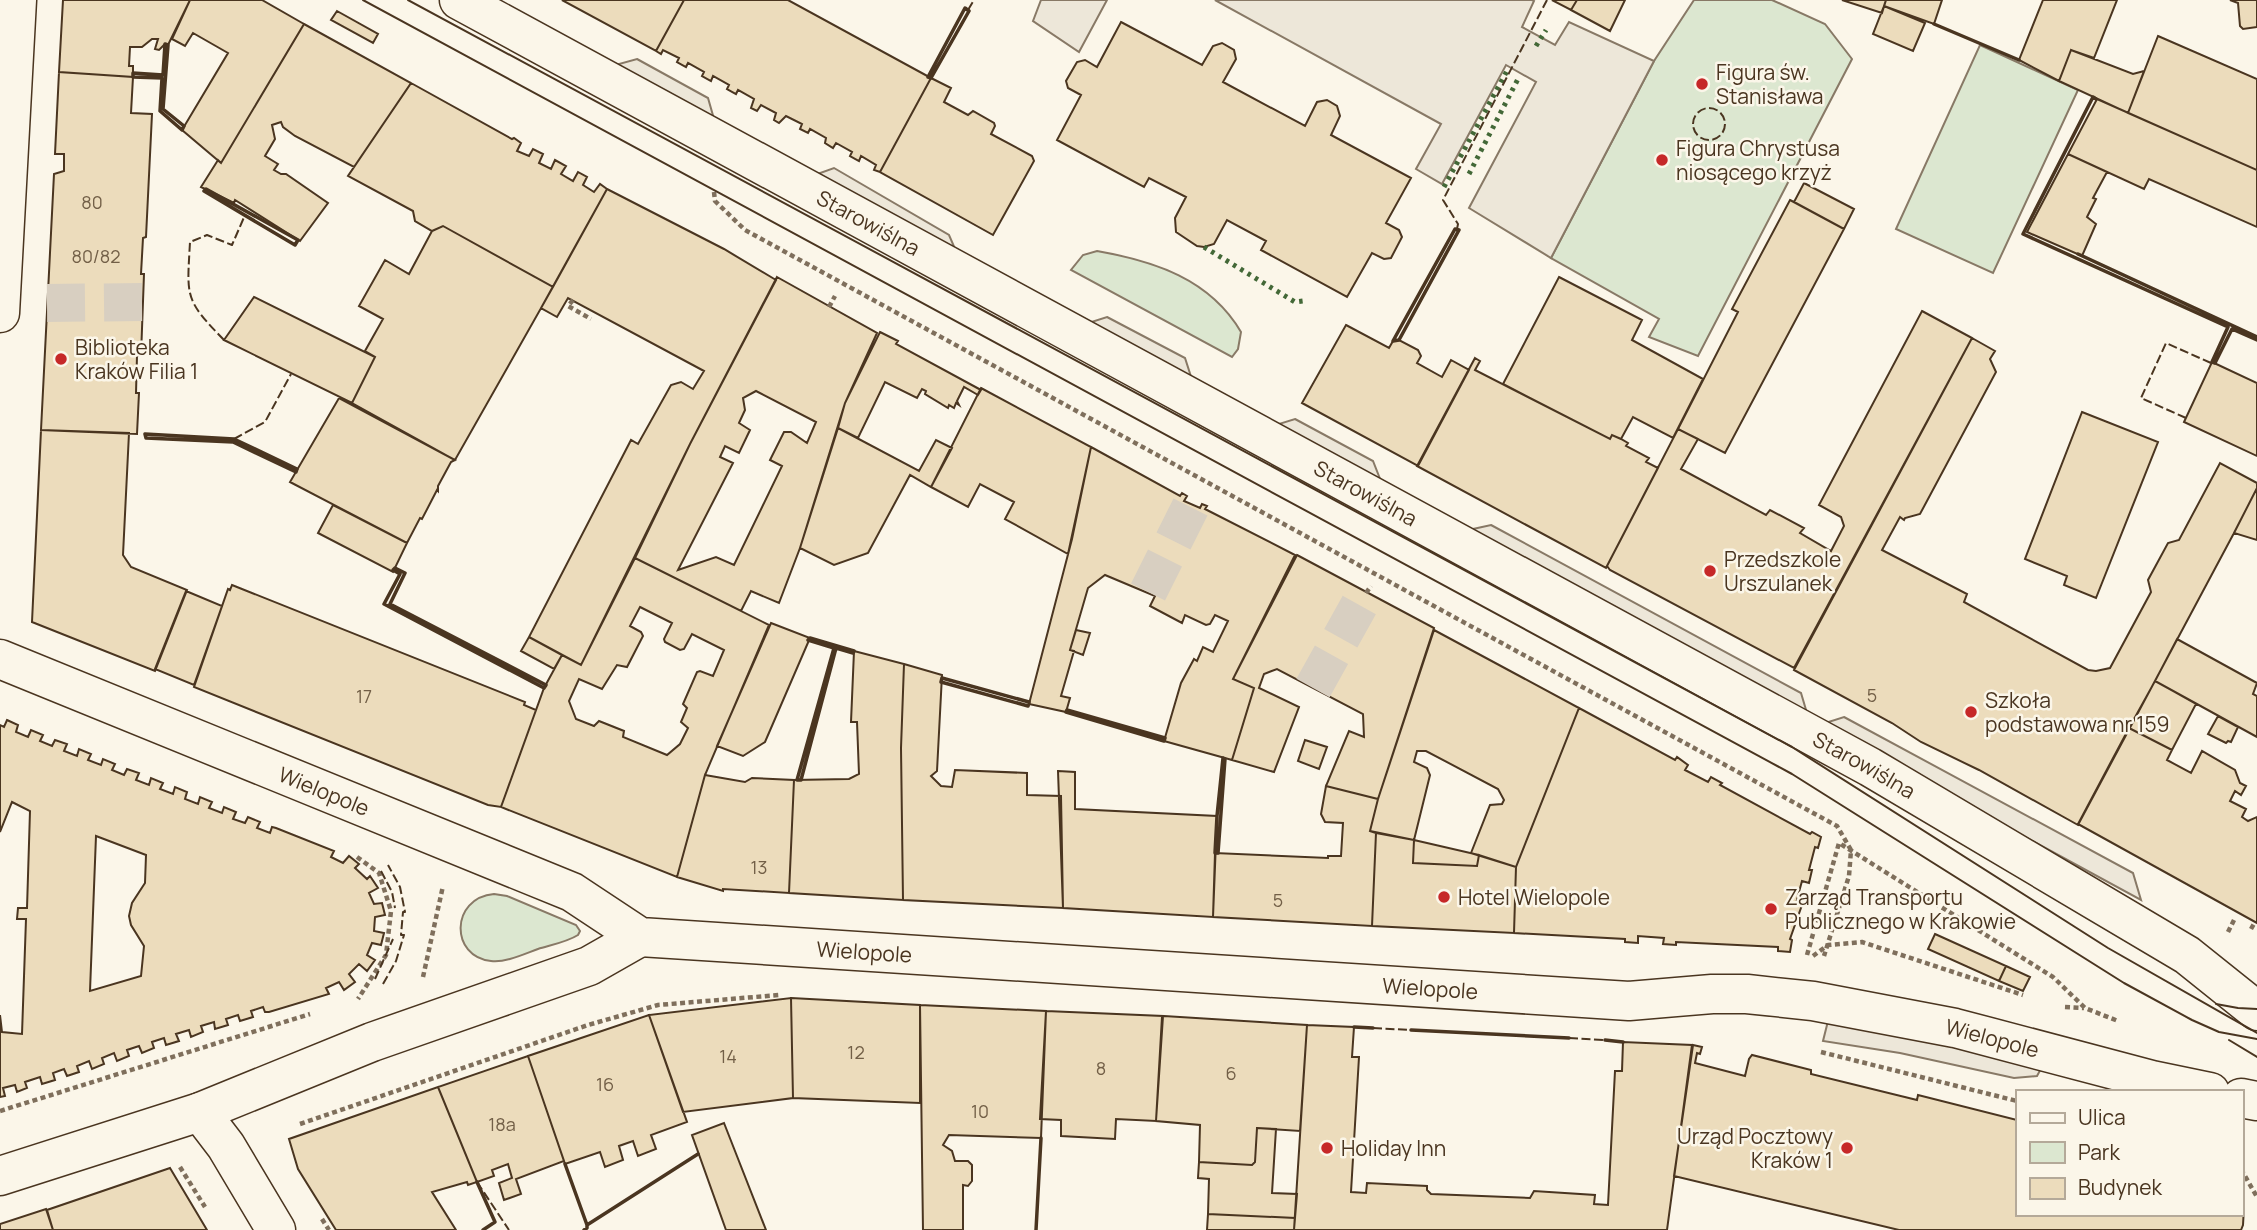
<svg xmlns="http://www.w3.org/2000/svg" width="2257" height="1230" font-family="Manrope,sans-serif">
	<style>
		.green { fill: #dce7d0; stroke: #887966; stroke-width: 2 }
		.parking { fill: #ede7d9; stroke: #887966; stroke-width: 2 }
		.building { fill: #ecdcbc; stroke: #4a3520; stroke-width: 2; fill-rule: evenodd }
		.lines { fill: none; stroke-linecap: round; stroke-linejoin: round }
		.minor-tunnel { stroke: #d8cfc1; stroke-width: 38; stroke-dasharray: 38 19; stroke-linecap: butt }
		.minor-casing { stroke: #4a3520; stroke-width: 41 }
		.path { stroke: #7f6f5c; stroke-width: 4.5; stroke-dasharray: 5 3.5; stroke-linecap: butt }
		.minor { stroke: #fbf6e9; stroke-width: 38 }
		.tram { stroke: #4a3520; stroke-width: 2 }
		.hedge { stroke: #436837; stroke-width: 5; stroke-dasharray: 3.5 5; stroke-linecap: butt }
		.fence { stroke: #4a3520; stroke-width: 2; stroke-dasharray: 9 3.5; stroke-linecap: butt }
		.wall { stroke: #4a3520; stroke-width: 3.5 }
		.poi-dot { fill: #c62828; stroke: #fbf6e9; stroke-width: 2.5 }
		.labels { text-anchor: middle; dominant-baseline: central; stroke-width: 5; stroke-linejoin: round; paint-order: stroke }
		.number-label { font-size: 18px; fill: #725f47 }
		.poi-label { font-size: 21px; fill: #4a3520; stroke: #fbf6e9; text-anchor: start }
		.street-label { font-size: 21px; fill: #4a3520; stroke: #fbf6e9 }
	</style>
	<rect width="100%" height="100%" fill="#fbf6e9"/>
	<path class="green" d="M1694 0H1772L1825 24 1852 59 1698 356 1649 337 1659 319 1551 258 1654 61Z
		M1980 45 2078 90 1993 273 1896 229Z
		M1097 251C1154 261 1210 279 1241 332L1238 349 1232 357 1071 270 1083 255Z
		M494 894 507 896 576 925 580 931 578 935C567 942 551 945 538 949 524 954 505 963 491 961 450 957 450 898 494 894Z"/>
	<path class="parking" d="M1041 0H1107L1079 52 1033 21Z
		M1215 0H1532L1534 1 1522 27 1555 45 1569 22 1654 61 1551 258 1469 208 1536 82 1506 65 1442 184 1416 169 1441 124Z
		M637 59 708 98 716 126 608 67Z
		M834 168 949 235 959 258 809 177Z
		M1107 317 1185 358 1194 386 1082 325Z
		M1295 419 1373 461 1384 489 1269 427Z
		M1491 525 1801 693 1809 720 1464 531Z
		M1844 717 2133 873 2141 900 1819 725Z
		M1829 1017 2043 1065 2037 1076 2014 1078 1900 1053 1823 1041Z"/>
	<path class="building" d="M63 0H190L168 45 165 44 159 50 155 49 158 39H152L142 47H130L129 66H133V77L59 72Z
		M190 0H262L304 24 221 163 182 130 228 53 193 33 185 46 172 39Z
		M562 0H684L656 51Z
		M684 0H788L931 78 880 172 874 170 876 165 861 156 859 161 850 156 852 152 836 143 833 148 825 143 826 138 810 129 808 133 800 129 802 124 786 116 779 123 774 120 776 113 761 105 757 111 751 108 754 99 738 90 736 94 727 89 729 85 713 76 711 81 702 76 704 72 688 63 686 67 677 62 679 58 663 50 661 54 656 51Z
		M1552 0H1577L1571 10Z
		M1577 0H1625L1610 31 1571 10Z
		M1842 0H1886L1882 13Z
		M1886 0H1942L1934 24 1884 6Z
		M2043 0H2117L2094 58 2071 50 2059 81 2019 60Z
		M2230 0H2257V27L2243 29 2240 26 2238 3Z
		M1884 6 1925 23 1913 51 1873 34Z
		M337 11 378 34 373 43 331 20Z
		M1121 22 1202 65 1213 46 1222 43 1234 50 1236 59 1223 82 1305 126 1317 102 1327 100 1337 106 1340 116 1331 135 1411 178 1386 223 1399 230 1402 237 1391 258 1384 259 1372 253 1347 297 1261 250 1266 241 1227 220 1214 244 1204 247 1197 246 1176 232 1175 218 1186 197 1149 178 1144 187 1057 140 1081 95 1068 88 1066 81 1077 62 1085 60 1097 67Z
		M304 24 411 83 354 167 295 136 283 127 281 122 272 125 275 139 265 156 278 164 274 170 281 174H286L328 203 300 241 235 200 234 203 201 187 218 160 221 163Z
		M2158 36 2257 79V170L2128 113Z
		M2071 50 2133 74 2144 71 2128 113 2059 81Z
		M59 72 133 77 131 113 152 114 146 237 143 238 141 274H144L141 356H137L136 393H139L137 434 41 430 54 174 64 171V154H55Z
		M931 78 951 88 944 102 968 115 973 111 994 123 995 126 991 134 1032 156 1034 161 993 235 880 172Z
		M411 83 512 139 514 138 521 143 517 151 529 156 533 149 543 154 539 163 551 169 555 160 566 166 561 174 573 181 578 172 587 177 583 185 594 192 600 184 607 189 553 287 443 226 432 231 415 221 413 211 348 176Z
		M2097 99 2257 170V227L2149 179 2144 189 2068 154Z
		M2068 154 2107 172 2093 198 2096 199 2087 217 2096 224 2082 256 2027 232Z
		M1804 183 1854 209 1844 229 1794 202Z
		M607 189 724 249 776 280 690 444 581 665 529 637 631 440 638 444 671 385 681 382 693 389 704 371 568 298 557 317 541 308Z
		M1790 200 1844 229 1725 453 1678 429 1738 312 1732 309Z
		M443 226 553 287 455 460 352 403 375 357 365 351 383 319 359 306 385 260 409 274 432 231Z
		M777 277 877 333 845 403 800 548 779 603 751 591 741 611 635 558 690 444ZM756 391 816 422 807 443 791 432H784L770 460 782 466 734 565 716 557 678 570 733 463 720 457 725 446 739 453 750 430 739 423 745 410 743 398Z
		M1559 277 1642 320 1632 340 1703 379 1673 438 1633 417 1621 439 1612 435 1610 439 1503 384Z
		M254 297 375 357 352 403 224 340Z
		M1922 311 1972 338 1794 668 1610 570 1607 566 1678 429 1698 439 1681 469 1766 515 1770 510 1804 528 1800 533 1831 551 1844 526 1841 517 1819 505Z
		M1346 325 1389 348 1393 341 1399 340 1418 350 1421 356 1417 363 1442 377 1451 360 1469 370 1418 466 1302 403Z
		M880 332 898 341 896 344 981 390 978 395 964 387 957 401 959 405 956 403 954 408 949 405 948 408 925 394 926 391 922 389 917 398 885 382 858 438 838 428 845 403Z
		M1972 338 1995 351 1990 359 1996 372 1920 514 1905 518 1904 520 1900 517 1882 550 1967 594 1964 602 2088 670 2096 671 2110 668 2151 592 2148 580 2168 543 2179 540 2220 463 2257 483V488L2234 533 2078 825 1979 770 1921 742 1892 723 1794 670Z
		M1475 358 1480 361 1475 370 1610 439 1612 435 1621 439 1628 443 1626 446 1649 458 1646 462 1658 468 1606 568 1417 466Z
		M2212 362 2257 383V456L2184 422Z
		M981 388 1091 447 1068 554 1005 519 1014 502 980 484 968 507 931 487Z
		M339 398 455 460 451 462 438 486V491L437 490 422 519 420 518 407 543 290 482Z
		M2082 412 2158 442 2096 598 2064 585 2067 576 2025 559Z
		M838 428 919 471 936 440 952 448 931 487 910 475 868 553 834 565 800 548Z
		M41 430 129 433 123 555 131 567 187 590 155 671 32 622Z
		M1091 447 1180 496 1182 493 1187 496 1184 501 1200 508 1202 504 1207 506 1205 509 1295 555 1233 679 1254 688 1232 760 1164 741 1181 683 1194 659 1197 661 1203 647 1213 652 1228 621 1215 615 1210 624 1206 625 1185 615 1182 623 1150 606 1155 596 1105 575 1088 588 1070 650 1074 651 1061 696 1070 698 1066 712 1029 704 1072 539Z
		M2257 488V540L2234 533Z
		M333 505 407 543 393 572 318 533Z
		M1297 555 1434 628 1378 799 1326 786 1349 731 1364 737 1363 714 1277 669 1264 674 1259 688 1299 707 1274 772 1232 760 1254 688 1233 679Z
		M635 558 769 625 705 775 677 877 501 807 544 688 562 655 581 665ZM640 607 672 623 664 639 665 642 680 650 684 649 692 634 724 650 713 676 700 671 697 672 683 704 687 708 681 722 688 728 680 744 667 755 623 737 624 731 599 721 594 726 576 719 569 701 579 679 602 689 617 665 627 667 643 636 641 632 630 626Z
		M232 585 525 702 524 705 536 710 501 807 488 805 194 687 228 589 230 590Z
		M186 591 222 606 194 685 155 669Z
		M771 623 810 638 765 742 743 756 717 746Z
		M1076 630 1090 633 1083 655 1070 650Z
		M1434 630 1579 708 1516 867 1471 853 1490 805 1502 804 1504 800 1498 789 1426 751H1417L1414 762 1427 768 1430 775 1414 840 1370 831 1378 799Z
		M529 637 562 655 554 669 521 651Z
		M2177 639 2257 683 2253 694 2257 696V737L2155 681Z
		M854 651 904 664 901 748 903 900 789 893 794 780 849 779 859 774 857 722H851Z
		M904 664 942 675 937 771 931 776 941 786 952 787 955 770 1027 773V795L1061 796 1063 908 903 900 901 748Z
		M2155 681 2196 704 2172 750 2129 728Z
		M1579 708 1675 760 1677 757 1688 765 1685 770 1708 782 1711 777 1722 783 1720 785 1810 834 1812 832 1821 837 1818 848 1815 847 1809 870H1812L1809 883 1802 881 1799 892 1796 904 1802 905 1790 939 1792 940 1790 952 1778 951V947L1676 942V945L1663 944 1664 938 1638 936V943L1625 942V939L1514 933 1516 867Z
		M2218 716 2238 727 2231 742 2228 741 2226 743 2208 734Z
		M7 720 18 725 16 732 28 737 31 730 43 735 40 741 52 746 55 740 67 744 64 751 77 756 79 749 91 754 88 760 101 765 103 759 115 764 112 770 124 775 127 769 139 773 136 780 149 785 151 778 163 783 160 789 173 794 175 787 187 792 185 799 198 804 200 797 212 802 209 808 222 813 224 807 236 812 233 819 245 823 248 817 260 822 257 828 270 833 272 827 276 828 334 851 331 857 343 863 349 856 359 864 355 868 367 879 370 876 378 888 369 893 374 904 382 903 385 915 375 917 374 931 384 933 381 945 372 943 367 955 375 960 367 971 359 964 349 974 355 982 344 990 339 982 326 988 329 994 269 1012H265L263 1007 251 1011 253 1017 240 1021 238 1015 226 1019 228 1025 215 1029 214 1022 201 1026 203 1032 191 1037 189 1030 176 1034 179 1041 166 1045 164 1038 152 1042 154 1048 142 1053 139 1046 127 1050 129 1056 117 1061 114 1053 102 1058 104 1064 92 1069 89 1061 77 1066 79 1072 67 1076 64 1069 53 1073 55 1080 42 1084 40 1077 25 1082 27 1088 17 1092 15 1085 3 1088 5 1096 0 1097V1015L2 1032 22 1034 26 919H17L18 908H27L30 811 12 802 0 832V725L4 727ZM96 836 146 855 145 883 132 903 129 916 131 925 144 946 141 976 90 991Z
		M2129 728 2172 750 2167 760 2191 773 2202 751 2235 770 2240 783 2246 786 2241 795 2235 791 2230 801 2246 809 2242 817 2248 821 2257 817V923L2078 824Z
		M1305 740 1327 747 1319 769 1298 761Z
		M1058 771 1075 772V809L1217 816 1213 917 1063 908Z
		M705 775 745 782 752 778 794 780 789 893 723 889V891L677 877Z
		M1326 786 1378 799 1370 831 1376 833 1372 926 1213 917 1215 853 1328 858V856H1341L1343 823 1325 822 1321 814Z
		M1376 833 1414 840 1413 863 1477 866 1479 855 1516 867 1514 933 1372 926Z
		M1414 840 1479 855 1477 866 1413 863Z
		M1935 934 2006 966 1999 981 1928 949Z
		M2006 966 2030 977 2023 991 1999 981Z
		M791 998 920 1005V1103L793 1098Z
		M791 998 793 1098 683 1112 649 1015Z
		M920 1005 1046 1011 1041 1138 949 1135 943 1145 952 1151 955 1161H968L972 1165V1181L968 1186 963 1185V1230H923Z
		M1046 1011 1163 1016 1156 1121 1116 1119 1115 1139 1061 1136V1120L1040 1119Z
		M649 1015 687 1122 651 1135 656 1149 638 1156 633 1141 619 1146 623 1160 605 1167 600 1152 565 1164 528 1056Z
		M1164 1016 1307 1025 1300 1131 1257 1128 1255 1162 1252 1165 1199 1162 1200 1125 1156 1121 1162 1017Z
		M1307 1025 1354 1027 1352 1057H1359L1351 1192 1366 1193 1367 1183 1427 1186V1190L1431 1194 1530 1198 1534 1191 1595 1195 1594 1204 1608 1205 1615 1071H1622L1623 1042 1692 1045 1667 1230H1294Z
		M1693 1045 1702 1047 1700 1054 1697 1053 1695 1063 1745 1076 1749 1059 1752 1055 1811 1070V1074L1917 1100 1918 1095 2017 1120V1214H2241V1195L2244 1207 2243 1225 2241 1230H1899L1674 1176Z
		M528 1056 564 1161 516 1179 521 1194 504 1200 499 1183 512 1178 508 1164 492 1170 494 1176 477 1182 438 1087Z
		M438 1087 477 1182 468 1185 467 1182 432 1192 456 1230H336L298 1169 289 1139Z
		M724 1123 766 1230H726L692 1135Z
		M1257 1128 1276 1129 1272 1193 1297 1194 1295 1218 1208 1214 1209 1179 1198 1178 1199 1162 1252 1165 1255 1162Z
		M170 1168 207 1230H53L47 1210Z
		M46 1209 53 1230H0V1224Z
		M1208 1214 1295 1218 1294 1230H1207Z"/>
	<g class="lines">
		<path class="minor-tunnel" d="M47 303 143 302
			M1148 592 1192 504
			M1313 688 1366 593"/>
		<g class="minor-casing">
			<g id="minor">
				<path id="s1" d="M459 0 1870 767 2187 955 2257 1011"/>
				<path d="M0 313 17 0"/>
				<path id="s2" d="M0 659 572 892 640 937 1629 1001 1712 994H1747L1813 1001 1955 1028 2152 1080 2210 1092"/>
				<path d="M2241 1098 2257 1101"/>
				<path d="M200 1112 226 1146 276 1230"/>
				<path d="M0 1176 200 1112 372 1042 589 966 640 937"/>
			</g>
		</g>
		<path class="path" d="M714 192 715 201 745 230 1837 826 1851 850 1849 876 1824 956
			M573 300 568 306 591 319
			M829 307 835 296
			M1366 593 1371 586
			M357 857 379 873 391 911 386 955 358 999
			M2251 929 2255 922
			M2228 932 2234 920
			M1807 955 1839 843 2053 977 2085 1008 2118 1021
			M1813 956 1828 945 1862 942 2023 995
			M423 977 443 886
			M2065 1007 2084 1008
			M1821 1052 2017 1101
			M0 1111 310 1014
			M300 1124 588 1025 658 1005 779 995
			M180 1167 205 1207
			M2241 1169 2257 1197
			M322 1219 329 1230"/>
		<use href="#minor" class="minor"/>
		<path class="tram" d="M363 0 1792 774 2124 983 2192 1020 2219 1032 2257 1039
			M408 0 1792 747 2108 948 2257 1033
			M2216 1004 2238 1008 2257 1009
			M2229 1040 2257 1057"/>
		<path class="hedge" d="M1536 46 1546 30
			M1469 174 1519 77
			M1444 187 1508 69
			M1204 247 1295 302 1303 301"/>
		<path class="fence" d="M968 10 974 0
			M1693 124a16 16 0 1 1 32 0a16 16 0 1 1-32 0Z
			M1457 229 1458 224 1443 200 1547 0
			M224 340C184 299 187 297 190 242L207 235 232 245 245 215
			M2186 418 2141 398 2166 343 2211 363
			M234 439 265 422 291 374
			M381 871 392 892 395 908
			M375 979 393 939
			M383 984 396 961 404 935H401L403 912H405L400 887 388 865
			M1373 1028 1411 1030
			M1569 1038 1605 1040
			M477 1182 509 1230"/>
		<path class="wall" d="M965 8 969 11 931 78 928 77Z
			M1934 24 2019 60
			M165 44 168 45 163 109 184 126 182 130 160 111 162 78 133 77V73L163 75Z
			M2096 99 2093 97 2023 234 2228 327 2212 362 2215 363 2232 329 2257 340
			M206 189 298 240 295 245 204 191Z
			M1455 229 1459 230 1399 340 1393 341Z
			M2078 254 2257 337
			M145 434 234 439 297 469 296 472 233 442 146 438Z
			M395 568 405 573 390 604 546 685 544 688 384 604 400 574 393 570Z
			M810 638 854 651 853 653 836 648 801 780H797L834 648 808 640Z
			M942 678 1029 702 1028 706 941 682Z
			M1067 710 1165 738 1164 741 1066 712Z
			M1223 758 1225 759 1218 853H1215L1217 816Z
			M1354 1027 1373 1028
			M1411 1030 1569 1038
			M1605 1040 1623 1042
			M565 1164 587 1225V1228L584 1230
			M477 1182 495 1222 483 1230
			M587 1225 698 1154
			M1036 1230 1041 1138"/>
	</g>
	<g class="poi-dot">
		<circle cx="1702" cy="84" r="7"/>
		<circle cx="1662" cy="160" r="7"/>
		<circle cx="61" cy="359" r="7"/>
		<circle cx="1710" cy="571" r="7"/>
		<circle cx="1971" cy="712" r="7"/>
		<circle cx="1444" cy="897" r="7"/>
		<circle cx="1771" cy="909" r="7"/>
		<circle cx="1327" cy="1148" r="7"/>
		<circle cx="1847" cy="1148" r="7"/>
	</g>
	<g class="labels">
		<g class="number-label">
			<text x="92" y="202">80</text>
			<text x="96" y="256">80/82</text>
			<text x="1872" y="695">5</text>
			<text x="364" y="696">17</text>
			<text x="759" y="867">13</text>
			<text x="1278" y="900">5</text>
			<text x="856" y="1052">12</text>
			<text x="728" y="1056">14</text>
			<text x="1101" y="1068">8</text>
			<text x="1231" y="1073">6</text>
			<text x="605" y="1084">16</text>
			<text x="980" y="1111">10</text>
			<text x="502" y="1124">18a</text>
		</g>
		<g class="poi-label">
			<text x="1716" y="72">Figura św.<tspan x="1716" dy="24">Stanisława</tspan></text>
			<text x="1676" y="148">Figura Chrystusa<tspan x="1676" dy="24">niosącego krzyż</tspan></text>
			<text x="75" y="347">Biblioteka<tspan x="75" dy="24">Kraków Filia 1</tspan></text>
			<text x="1724" y="559">Przedszkole<tspan x="1724" dy="24">Urszulanek</tspan></text>
			<text x="1985" y="700">Szkoła<tspan x="1985" dy="24">podstawowa nr 159</tspan></text>
			<text x="1458" y="897">Hotel Wielopole</text>
			<text x="1785" y="897">Zarząd Transportu<tspan x="1785" dy="24">Publicznego w Krakowie</tspan></text>
			<text x="1833" y="1136" text-anchor="end">Urząd Pocztowy<tspan x="1833" dy="24">Kraków 1</tspan></text>
			<text x="1341" y="1148">Holiday Inn</text>
		</g>
		<g class="street-label">
			<text stroke="none"><textPath href="#s1" startOffset="466">Starowiślna</textPath></text>
			<text stroke="none"><textPath href="#s1" startOffset="1032">Starowiślna</textPath></text>
			<text stroke="none"><textPath href="#s1" startOffset="1600">Starowiślna</textPath></text>
			<text stroke="none"><textPath href="#s2" startOffset="350">Wielopole</textPath></text>
			<text stroke="none"><textPath href="#s2" startOffset="924">Wielopole</textPath></text>
			<text stroke="none"><textPath href="#s2" startOffset="1491">Wielopole</textPath></text>
			<text stroke="none"><textPath href="#s2" startOffset="2058">Wielopole</textPath></text>
		</g>
	</g>
	<rect x="2016" y="1090" width="228" height="126" fill="#fbf6e9" stroke="#b4a999" stroke-width="2"/>
	<rect x="2030" y="1113" width="35" height="10" fill="#fbf6e9" stroke="#b4a999" stroke-width="2"/>
	<text x="2078" y="1125" font-size="21" fill="#4a3520">Ulica</text>
	<rect x="2030" y="1142" width="35" height="21" fill="#dce7d0" stroke="#b4a999" stroke-width="2"/>
	<text x="2078" y="1160" font-size="21" fill="#4a3520">Park</text>
	<rect x="2030" y="1178" width="35" height="21" fill="#ecdcbc" stroke="#b4a999" stroke-width="2"/>
	<text x="2078" y="1195" font-size="21" fill="#4a3520">Budynek</text>
</svg>
